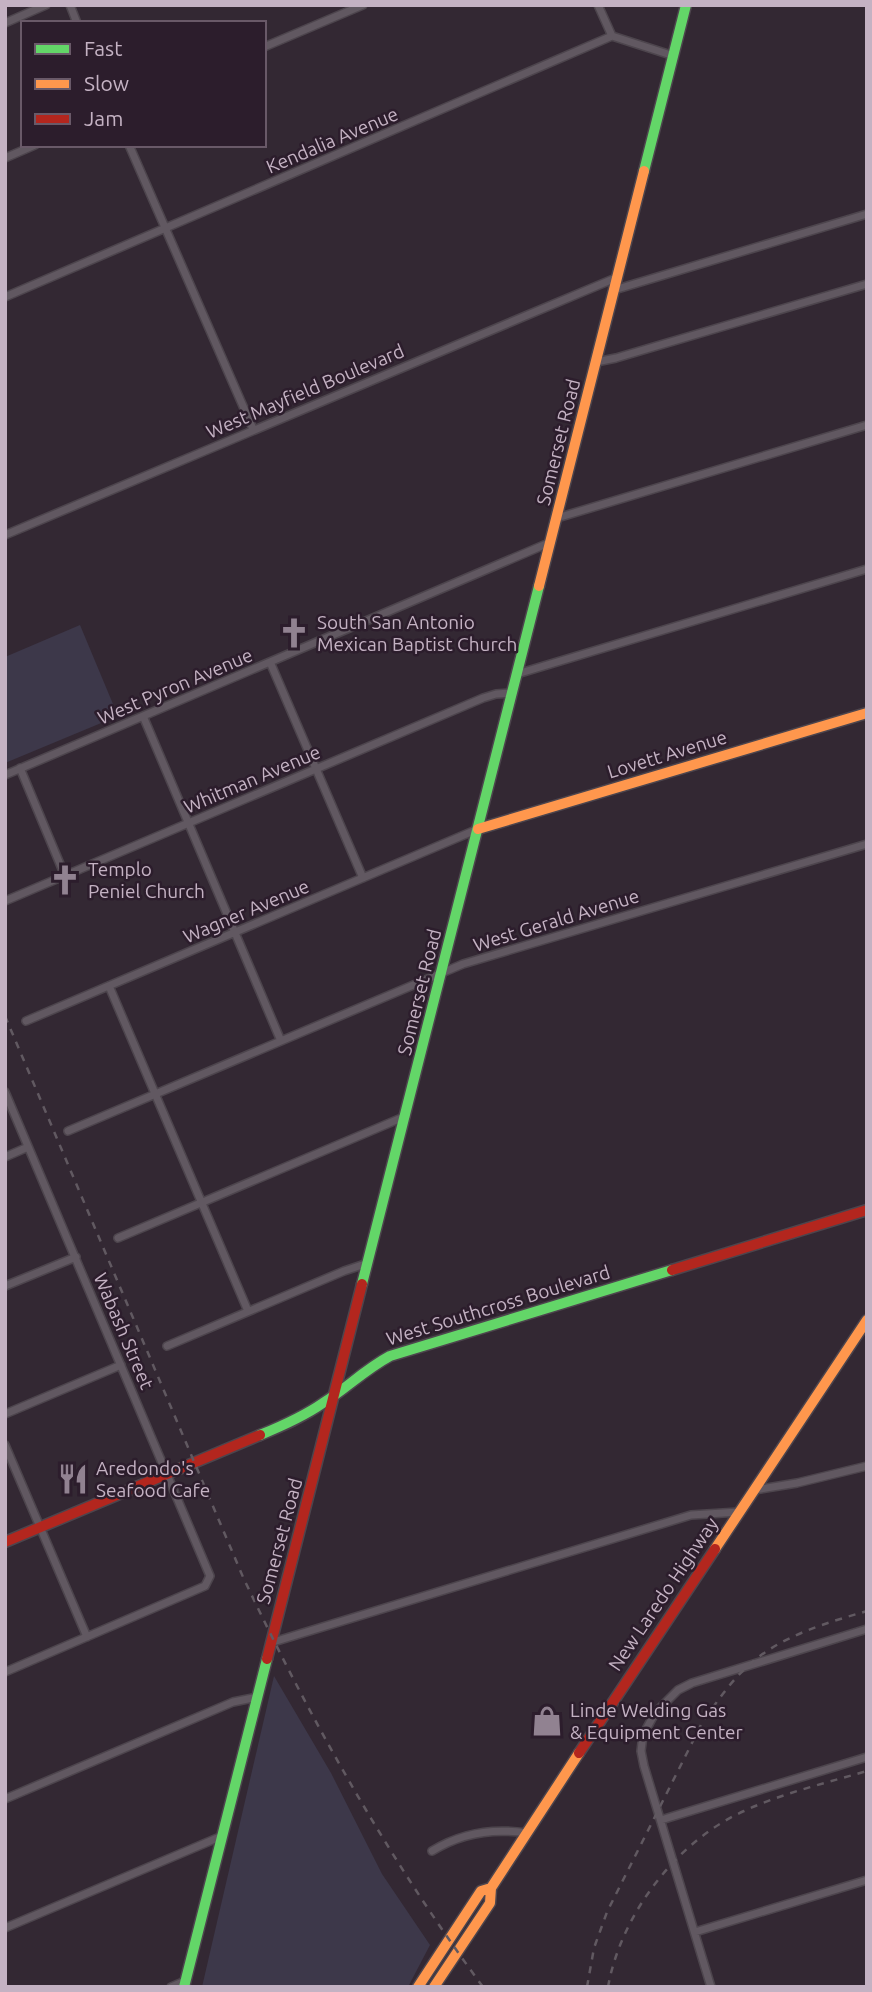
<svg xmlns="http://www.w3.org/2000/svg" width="872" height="1992" font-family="Ubuntu,sans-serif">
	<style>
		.green { fill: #3d384a }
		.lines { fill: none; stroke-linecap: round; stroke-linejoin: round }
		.street-casing { stroke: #4d454d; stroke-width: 10 }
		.fast-casing { stroke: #4d454d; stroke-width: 13 }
		.slow-casing { stroke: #4d454d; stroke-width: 13 }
		.jam-casing { stroke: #4d454d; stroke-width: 13 }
		.street { stroke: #615861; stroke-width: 7 }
		.fast { stroke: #63d668; stroke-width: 10 }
		.slow { stroke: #ff974d; stroke-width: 10 }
		.jam { stroke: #b3261e; stroke-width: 10 }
		.rail { stroke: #615961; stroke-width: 2.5; stroke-dasharray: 7 7; stroke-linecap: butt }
		.labels { text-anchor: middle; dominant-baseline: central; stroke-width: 5; stroke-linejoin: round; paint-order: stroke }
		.street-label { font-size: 19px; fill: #c4b2c3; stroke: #2c1d2c }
		.poi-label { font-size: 19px; fill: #c4b2c3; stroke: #2c1d2c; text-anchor: start }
	</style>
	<rect width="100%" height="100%" fill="#332833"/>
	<path class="green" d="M80 625 118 716 5 763V657Z
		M274 1676 331 1773 382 1874 430 1945 408 1987H202Z"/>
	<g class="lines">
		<g class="street-casing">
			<path id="street" d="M70 5 77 23
				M598 5 612 36
				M5 23 46 5
				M264 47 363 5
				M129 145 253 429
				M5 158 35 145
				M614 290 867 214
				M5 297 612 36 674 56
				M596 362 616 358 867 284
				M557 518 867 425
				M5 535 618 277
				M270 662 363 878
				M517 674 867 569
				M143 716 281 1041
				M20 768 65 876
				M5 775 551 542
				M5 901 483 698 496 694 512 693
				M109 986 248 1311
				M26 1021 478 829
				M5 1092 210 1576 205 1586 5 1672
				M68 1131 463 964 867 844
				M5 1157 28 1147
				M118 1238 406 1116
				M5 1286 76 1257
				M167 1346 344 1271 368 1263
				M5 1414 121 1365
				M5 1445 87 1637
				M754 1490 797 1483 867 1466
				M270 1643 691 1515 739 1512
				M5 1799 233 1702 258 1697
				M661 1820 867 1757
				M432 1851C461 1833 493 1828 526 1833
				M5 1928 222 1836
				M695 1932 867 1880
				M171 1987 185 1981
				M711 1987 644 1766 641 1751 643 1735 655 1713 678 1690 692 1683 867 1629"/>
		</g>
		<g class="fast-casing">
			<path id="fast" d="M644 171 686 5
				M362 1284 539 586
				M260 1435C282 1426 303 1417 323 1403 347 1388 364 1370 390 1356L672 1270
				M184 1987 267 1659"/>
		</g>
		<g class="slow-casing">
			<path id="slow" d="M539 586 644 171
				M478 829 867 713
				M715 1549 867 1320
				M418 1987 481 1891 491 1888
				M434 1987 490 1903 491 1888 579 1753"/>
		</g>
		<g class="jam-casing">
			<path id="jam" d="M672 1270 867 1210
				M5 1542 260 1435
				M267 1659 362 1284
				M579 1753 715 1549"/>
		</g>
		<use href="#street" class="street"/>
		<use href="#fast" class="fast"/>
		<use href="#slow" class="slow"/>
		<use href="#jam" class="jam"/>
		<path class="rail" d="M5 1016 243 1577C311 1721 388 1858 483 1987
			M587 1987 594 1948 607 1912 703 1721C717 1702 730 1682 748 1666 780 1636 826 1623 867 1611
			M608 1987C621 1914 677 1841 744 1811 783 1793 826 1783 867 1771"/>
	</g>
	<defs>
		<g id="church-bare" transform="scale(2.415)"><path d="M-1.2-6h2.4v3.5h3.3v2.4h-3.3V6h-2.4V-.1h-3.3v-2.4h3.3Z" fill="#918291" stroke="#2c1d2c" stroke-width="2.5" paint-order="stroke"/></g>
		<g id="restaurant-bare" transform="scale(2.415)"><path d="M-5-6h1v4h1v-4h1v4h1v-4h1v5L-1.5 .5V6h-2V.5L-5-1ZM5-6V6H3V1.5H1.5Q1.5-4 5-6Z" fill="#918291" stroke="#2c1d2c" stroke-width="2.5" paint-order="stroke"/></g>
		<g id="shop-bare" transform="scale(2.415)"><path d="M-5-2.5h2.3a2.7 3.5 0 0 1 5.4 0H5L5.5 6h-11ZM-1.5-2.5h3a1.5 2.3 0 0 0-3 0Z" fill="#918291" stroke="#2c1d2c" stroke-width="2.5" paint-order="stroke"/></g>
	</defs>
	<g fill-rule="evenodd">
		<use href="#church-bare" x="294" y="633"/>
		<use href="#church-bare" x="65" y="880"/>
		<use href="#restaurant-bare" x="73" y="1479"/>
		<use href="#shop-bare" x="547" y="1721"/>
	</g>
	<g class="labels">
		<g class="street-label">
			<text transform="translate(332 140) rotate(-23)">Kendalia Avenue</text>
			<text transform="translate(305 391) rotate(-23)">West Mayfield Boulevard</text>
			<text transform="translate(558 442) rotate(-76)">Somerset Road</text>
			<text transform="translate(175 686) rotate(-23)">West Pyron Avenue</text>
			<text transform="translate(667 754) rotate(-17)">Lovett Avenue</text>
			<text transform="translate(252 779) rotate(-23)">Whitman Avenue</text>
			<text transform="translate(246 911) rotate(-23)">Wagner Avenue</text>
			<text transform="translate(556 920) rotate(-17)">West Gerald Avenue</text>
			<text transform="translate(419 992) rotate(-76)">Somerset Road</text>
			<text transform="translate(498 1305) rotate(-17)">West Southcross Boulevard</text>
			<text transform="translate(124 1331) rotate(67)">Wabash Street</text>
			<text transform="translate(279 1541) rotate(-75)">Somerset Road</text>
			<text transform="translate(663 1594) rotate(-56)">New Laredo Highway</text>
		</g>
		<g class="poi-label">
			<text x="317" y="622">South San Antonio<tspan x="317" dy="22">Mexican Baptist Church</tspan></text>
			<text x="88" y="869">Templo<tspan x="88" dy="22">Peniel Church</tspan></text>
			<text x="96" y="1468">Aredondo's<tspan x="96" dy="22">Seafood Cafe</tspan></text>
			<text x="570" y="1710">Linde Welding Gas<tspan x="570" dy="22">&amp; Equipment Center</tspan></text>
		</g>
	</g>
	<rect width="872" height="1992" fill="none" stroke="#c4b2c3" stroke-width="14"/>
	<rect x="21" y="21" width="245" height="126" fill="#2c1d2c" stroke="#695968" stroke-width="2"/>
	<rect x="35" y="44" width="35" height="10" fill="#63d668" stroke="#695968" stroke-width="2"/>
	<text x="84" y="56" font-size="21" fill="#c4b2c3">Fast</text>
	<rect x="35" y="79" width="35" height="10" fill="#ff974d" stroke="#695968" stroke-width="2"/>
	<text x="84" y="91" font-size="21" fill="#c4b2c3">Slow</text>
	<rect x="35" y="114" width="35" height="10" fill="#b3261e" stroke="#695968" stroke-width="2"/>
	<text x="84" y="126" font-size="21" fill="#c4b2c3">Jam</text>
</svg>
